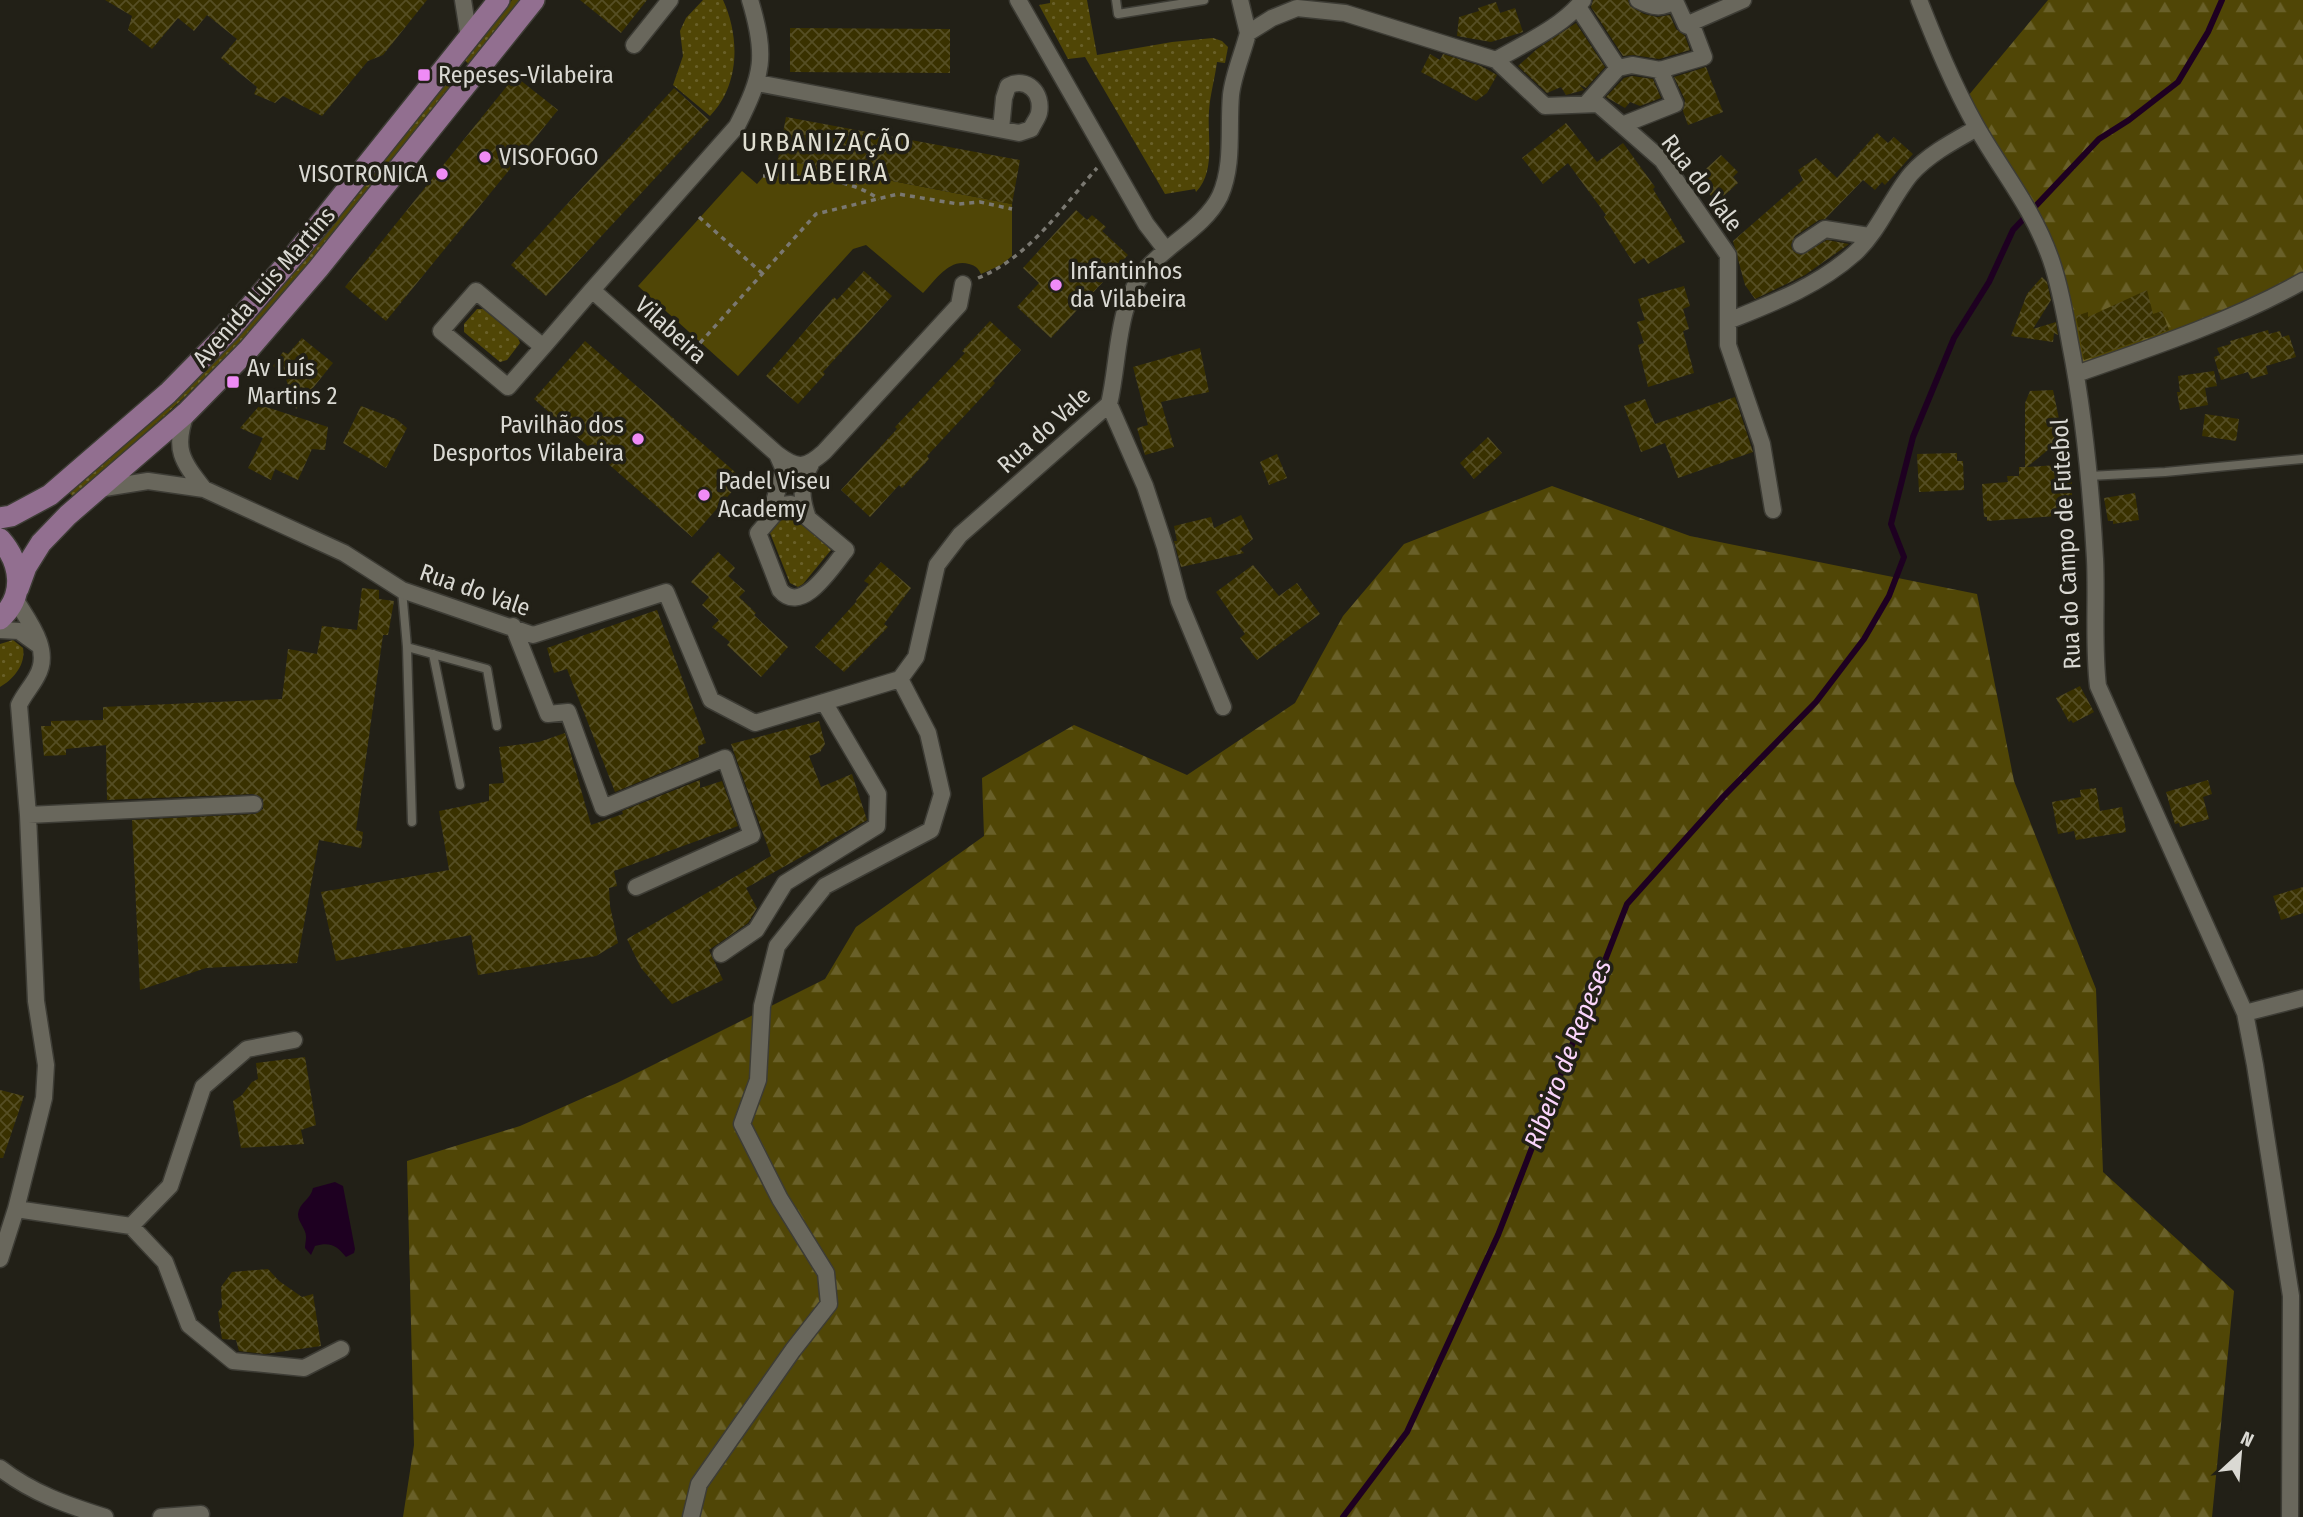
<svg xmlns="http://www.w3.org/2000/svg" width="2303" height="1517" font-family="'Fira Sans Condensed',sans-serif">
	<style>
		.grass { fill: url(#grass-dots) }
		.forest { fill: url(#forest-firs) }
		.park { fill: #504606 }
		.water { fill: #1e0021 }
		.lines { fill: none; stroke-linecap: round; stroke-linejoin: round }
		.stream { stroke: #1e0021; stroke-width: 6 }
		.building { fill: url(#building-cross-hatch) }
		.service-casing { stroke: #3d3c35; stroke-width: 11 }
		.minor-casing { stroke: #3d3c35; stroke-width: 19 }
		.primary-casing { stroke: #3d3c35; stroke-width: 24 }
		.path { stroke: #7a7871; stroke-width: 3.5; stroke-dasharray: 5 5; stroke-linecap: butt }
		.service { stroke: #69675c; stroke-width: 8 }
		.minor { stroke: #69675c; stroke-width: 16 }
		.primary { stroke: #926f90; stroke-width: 21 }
		.poi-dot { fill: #ef8bf6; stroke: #222017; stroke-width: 2.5 }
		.labels { text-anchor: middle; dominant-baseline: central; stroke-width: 7; stroke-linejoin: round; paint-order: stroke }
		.poi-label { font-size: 24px; fill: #dad9d3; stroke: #222017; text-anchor: start }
		.street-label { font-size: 24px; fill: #dad9d3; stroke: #222017 }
		.neighbourhood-label { font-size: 26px; letter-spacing: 2px; fill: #e1dfd2; stroke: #222017 }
		.water-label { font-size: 26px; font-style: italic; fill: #fbd5fc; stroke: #222017 }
	</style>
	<defs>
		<pattern id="grass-dots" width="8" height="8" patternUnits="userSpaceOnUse" patternTransform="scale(1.75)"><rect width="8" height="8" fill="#504606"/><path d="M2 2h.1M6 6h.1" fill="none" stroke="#696029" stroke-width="1.8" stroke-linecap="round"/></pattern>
		<pattern id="forest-firs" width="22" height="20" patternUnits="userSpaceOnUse" patternTransform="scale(1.75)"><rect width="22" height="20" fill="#504606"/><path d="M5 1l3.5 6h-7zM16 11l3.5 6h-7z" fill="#696029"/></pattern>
		<pattern id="building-cross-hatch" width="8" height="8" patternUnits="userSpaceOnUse" patternTransform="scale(1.75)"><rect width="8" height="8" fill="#393100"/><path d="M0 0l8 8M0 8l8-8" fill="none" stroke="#554e24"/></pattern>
	</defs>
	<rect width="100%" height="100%" fill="#222017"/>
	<path class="grass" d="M512 0H520L469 64 464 60Z
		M703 0H723C740 37 740 85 710 116L673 85 683 56 680 31 686 18Z
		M1050 0H1087L1097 55 1172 42 1213 38 1222 41 1228 47 1225 63 1217 62C1215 78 1210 95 1209 111 1207 138 1216 171 1196 192L1195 189 1165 194 1085 57 1068 59 1039 5 1050 3Z
		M452 74 457 78C389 163 323 255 248 334 193 392 133 445 72 496L69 492C128 439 191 388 244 330 318 249 384 160 452 74Z
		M477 309H483L518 338 520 343 507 360 500 362 464 332V324Z
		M788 510 831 550 803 584 798 587 790 583 768 528Z
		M13 640 23 648C26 664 14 679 0 687V644Z"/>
	<path class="forest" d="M2048 0H2303V281L2076 374 2051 261 1963 102Z
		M1552 486 1690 536 1977 594 2014 781 2096 989 2103 1172 2234 1291 2212 1517H403L414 1445 407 1161 520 1126 617 1083 825 979 856 927 984 836 982 778 1074 725 1187 775 1295 703 1343 616 1404 544Z"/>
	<path class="park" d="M778 159 1012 204V256L1001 265 981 274C978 268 976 266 969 264 949 258 935 281 923 293L866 245 853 249 738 376 638 286 742 171 757 184Z"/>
	<path class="water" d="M335 1182 343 1186 355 1249 354 1253 346 1257C336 1245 330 1242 315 1246L311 1255 305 1248C305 1244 306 1241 306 1237 306 1228 298 1223 298 1214 299 1203 311 1199 313 1188Z"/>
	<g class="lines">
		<path class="stream" d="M1343 1517 1407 1432 1498 1235 1627 904 1723 797 1816 702 1864 639 1889 596 1904 557 1891 524 1913 437 1954 338 1989 282 2013 230 2099 139 2129 120 2178 82 2208 32 2222 0"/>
	</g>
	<path class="building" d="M105 0H427L383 55 368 61 322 116 283 96 275 103 254 94 257 87 221 58 237 39 207 15 194 31 178 18 152 49 128 30 132 16Z
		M580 0H647L621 33Z
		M1593 0H1628L1630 6 1644 14 1657 17 1670 15 1676 29 1685 36 1690 50 1659 59 1633 55 1623 56 1591 7Z
		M1496 2 1500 13 1515 8 1523 32 1491 42 1457 36 1459 17 1479 11 1478 8Z
		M1576 23 1605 67 1586 88 1579 84 1584 90 1566 95 1561 87 1547 93 1518 66 1537 49Z
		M790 28 950 29V73L790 72Z
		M1430 54 1440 60 1443 54 1481 66 1497 75 1487 93 1476 101 1421 72Z
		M1706 67 1723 112 1688 125 1683 111 1685 100 1674 77Z
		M515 76 558 110 386 321 345 287Z
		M1632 76 1653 79 1661 98 1640 106 1630 102 1625 108 1606 97 1624 78Z
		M674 88 709 120 546 296 511 265Z
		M786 117 1020 160 1012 204 778 159Z
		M1566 123 1597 162 1623 143 1655 187 1653 189 1685 242 1648 264 1644 258 1634 264 1604 217 1606 215 1568 163 1543 184 1522 158Z
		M1877 133 1888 143 1894 137 1913 154 1885 185 1882 182 1875 190 1863 180 1825 219 1819 220 1795 236 1791 245 1793 251 1801 255 1827 240 1849 244 1805 275 1755 299 1745 285 1733 241 1803 180 1798 170 1816 158 1837 178Z
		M1721 155 1738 172 1733 177 1738 183 1717 202 1695 179Z
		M1076 210 1087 220 1092 215 1106 227 1102 231 1128 255 1051 338 1017 307 1039 283 1023 268Z
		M864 271 892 296 823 372 825 374 798 404 766 376 834 297 837 300Z
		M2042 277 2047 282 2051 300 2033 329 2056 322 2058 335 2054 333 2053 342 2011 336 2027 294Z
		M1684 286 1690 306 1683 309 1689 329 1683 331 1694 373 1648 387 1638 345 1644 343 1637 322 1645 320 1638 299Z
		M2147 290 2153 314 2162 311 2169 330 2084 360 2076 316 2088 312V317Z
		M990 321 1021 350 993 381 995 383 927 456 929 459 902 488 899 485 870 517 841 490 897 429 895 427 965 353 962 351Z
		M2268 330 2269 334 2280 331 2282 337 2289 335 2296 357 2266 366 2268 374 2251 379 2248 372 2221 380 2214 357 2220 355 2217 348 2231 344 2230 341Z
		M302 338 333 363 296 409 285 376 273 366 283 352 288 354Z
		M585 341 743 479 692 537 534 399Z
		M1200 348 1209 392 1161 402 1174 447 1145 455 1137 428 1148 425 1133 367Z
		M2214 371 2217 386 2205 388 2208 405 2180 410 2177 392H2180L2178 376Z
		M2053 390 2059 419 2066 416 2070 426 2066 435 2027 467 2072 464V515L1987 521V517H1984L1982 484 2008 482 2007 476H2019V467H2025V403L2030 391Z
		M1735 397 1753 452 1678 478 1665 443 1641 452 1624 406 1645 399 1655 424Z
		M260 405 328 427 325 450 312 449 298 480 275 469 271 480 248 468 263 438 240 428Z
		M361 406 396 419 407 428 386 468 343 443Z
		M2205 414 2239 419 2236 441 2202 436Z
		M1488 437 1502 453 1474 479 1460 463Z
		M1957 453V461H1963L1964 490 1919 492 1917 454Z
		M1277 454 1287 478 1269 485 1260 462Z
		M2135 493 2139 520 2113 524V521H2108L2104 498Z
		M1241 515 1253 539 1240 549 1244 553 1181 567 1174 541H1177L1174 526 1211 517 1214 528Z
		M718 552 735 568 728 576 745 591 739 597 756 613 754 615 788 647 761 677 727 645 730 642 712 627 719 620 702 605 709 597 691 582Z
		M881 562 911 588 884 624 888 627 844 672 815 647 857 601 856 600 869 584 864 581Z
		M1253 565 1279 596 1297 583 1320 614 1257 660 1240 638 1245 634 1216 592Z
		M362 588 379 590V599L394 601 388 635H383L356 830 363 832 361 848 319 840 297 963 206 968 140 990 132 820 255 814 263 809V799L253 794 107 800 106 745 66 749V755L44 756 41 726H51V721L103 720V707L282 699 288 649 317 654 322 626 357 630Z
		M657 610 706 743 698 746 699 757 615 792 567 669 554 673 547 648Z
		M2080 686 2094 712 2073 723 2071 720 2069 722 2056 698Z
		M819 721 825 744 820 752 809 756 821 787 852 774 867 820 746 888 757 908 748 923 709 950 723 980 672 1004 641 968 627 939 771 856 731 744Z
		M565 733 591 825 623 814 622 811 700 780V788L722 781 738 826 614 871 617 886 609 888 610 906 618 943 596 956 478 975 471 935 336 961 321 892 449 870 439 811 489 801V784L504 783 499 747 539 742Z
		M2208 780 2212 794 2203 797 2209 819 2180 827 2179 823 2175 824 2166 792Z
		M2096 788 2100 811 2122 807 2126 832 2076 840 2074 831 2058 834 2052 802 2081 797 2080 790Z
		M2303 887V913L2281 920 2273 896Z
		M305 1057 316 1125 301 1130 304 1144 241 1148 233 1101 242 1095 252 1082 258 1079 256 1063Z
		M0 1090 24 1096 3 1158H0Z
		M268 1269 279 1281 302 1297 313 1294 321 1346 265 1354 239 1351 236 1340 222 1339 218 1312 222 1307 221 1287 232 1272Z"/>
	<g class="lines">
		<g class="service-casing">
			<path id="service" d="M1116 0 1118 14 1204 0
				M2089 476 2165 472 2302 459
				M402 590 407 647 487 669 497 726
				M407 647 412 822
				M433 654 460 785"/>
		</g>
		<g class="minor-casing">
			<path id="minor" d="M463 0 469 38
				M750 0C767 56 763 75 737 126L592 290 777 454C797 469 805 469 824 452L959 305 963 284
				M1018 0 1146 224 1166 250
				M1240 0 1248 33
				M1638 0C1652 7 1662 10 1675 0
				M1919 0C1936 43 1953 85 1976 126 2002 172 2033 208 2051 260 2060 286 2065 315 2070 343 2084 414 2091 486 2095 559 2097 601 2093 644 2098 686L2245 1013 2255 1065 2291 1296 2290 1517
				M1578 7 1618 68 1586 104
				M1686 25 1743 0
				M634 45 670 0
				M1496 60C1525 43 1562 27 1583 0
				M1618 68 1632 65 1660 70 1675 104 1622 125
				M1660 70 1704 57 1693 28 1686 25 1675 1
				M757 83 1019 133 1031 129C1033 124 1038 118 1039 113 1043 93 1027 76 1008 86L1004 98 1001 129
				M1801 245 1825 229 1869 236
				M1728 321C1773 303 1818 286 1855 253 1879 231 1891 198 1911 174 1929 154 1954 141 1977 128
				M543 347 508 387 441 331 476 291 543 347 592 290
				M2076 374C2151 348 2234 320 2303 281
				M1109 404 1145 486 1165 547 1179 601 1223 707
				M98 489 148 481 204 489C182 461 173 449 186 414
				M204 489 344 553 402 590 533 635 666 592 711 700 755 723 900 679 916 657 937 565 960 535 1109 404C1120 358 1115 304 1148 267 1170 243 1206 225 1220 196 1234 165 1228 128 1231 95 1233 75 1243 53 1248 33L1272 18 1297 8 1345 13 1496 60 1545 106 1598 104 1662 160 1728 255V345L1762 444 1773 510
				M791 504 846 550C832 567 802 616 780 590L758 533 782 505Z
				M770 514 784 470 777 454
				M807 515C800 495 801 482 811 464
				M513 626 548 714 568 712 603 808 725 758 752 835 636 887
				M0 630 19 631 37 644
				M28 815 254 804
				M721 954 756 930 785 883 877 826 878 794 824 702
				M2245 1013 2303 998
				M16 1209 131 1226 165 1262 189 1325 233 1361 304 1368 341 1349
				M131 1226 170 1186 203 1087 247 1049 294 1040
				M0 1259 16 1209 44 1098 46 1065 36 1001 28 815 19 705C24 694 32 686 37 676 52 650 29 622 15 599
				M0 1468C32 1493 67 1505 105 1517
				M161 1517 201 1514
				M691 1517 699 1484 793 1350 829 1304 826 1273 780 1199 742 1124 758 1080 762 1006 777 946 825 886 931 830 942 794 928 733 900 679"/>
		</g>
		<g class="primary-casing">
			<path id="primary" d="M0 518 11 516 50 495 168 393 229 331 297 252 499 0
				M0 539C22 564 25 596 0 619
				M18 589 26 567 41 543 68 515 186 413 249 349 318 269 534 0"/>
		</g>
		<path class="path" d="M763 176C801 175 847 177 879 199
			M699 217 763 274
			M978 278C1028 258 1062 208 1097 168
			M700 343 816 214 898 194 958 204 980 202 1012 209"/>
		<use href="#service" class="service"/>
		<use href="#minor" class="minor"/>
		<use href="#primary" class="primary"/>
	</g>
	<g class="poi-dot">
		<rect x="417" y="68" width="14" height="14" rx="3.5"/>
		<circle cx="485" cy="157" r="7"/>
		<circle cx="442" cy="174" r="7"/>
		<circle cx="1056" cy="285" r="7"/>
		<rect x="226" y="375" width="14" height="14" rx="3.5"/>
		<circle cx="638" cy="439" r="7"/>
		<circle cx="704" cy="495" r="7"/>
	</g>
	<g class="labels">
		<g class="poi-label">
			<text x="438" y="75">Repeses-Vilabeira</text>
			<text x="499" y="157">VISOFOGO</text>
			<text x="428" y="174" text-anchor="end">VISOTRONICA</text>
			<text x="1070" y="271">Infantinhos<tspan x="1070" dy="28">da Vilabeira</tspan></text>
			<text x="247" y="368">Av Luís<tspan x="247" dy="28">Martins 2</tspan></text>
			<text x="624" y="425" text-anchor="end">Pavilhão dos<tspan x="624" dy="28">Desportos Vilabeira</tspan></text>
			<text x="718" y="481">Padel Viseu<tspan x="718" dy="28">Academy</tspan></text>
		</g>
		<g class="street-label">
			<text transform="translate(1702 183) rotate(52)">Rua do Vale</text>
			<text transform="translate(264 287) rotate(-49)">Avenida Luis Martins</text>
			<text transform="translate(671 330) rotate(42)">Vilabeira</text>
			<text transform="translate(1044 430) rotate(-42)">Rua do Vale</text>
			<text transform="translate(2066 544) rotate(-93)">Rua do Campo de Futebol</text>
			<text transform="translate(475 590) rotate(19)">Rua do Vale</text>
		</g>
		<g class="neighbourhood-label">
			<text x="827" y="142">URBANIZAÇÃO<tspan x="827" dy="30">VILABEIRA</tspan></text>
		</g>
		<g class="water-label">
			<text transform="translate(1568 1054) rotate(-69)">Ribeiro de Repeses</text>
		</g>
	</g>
	<g transform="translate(2240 1454) rotate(26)" stroke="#222017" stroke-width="5" paint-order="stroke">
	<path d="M0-5L12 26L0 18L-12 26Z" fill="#dad9d3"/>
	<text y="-10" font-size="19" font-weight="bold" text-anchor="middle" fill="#dad9d3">N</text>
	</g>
</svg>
